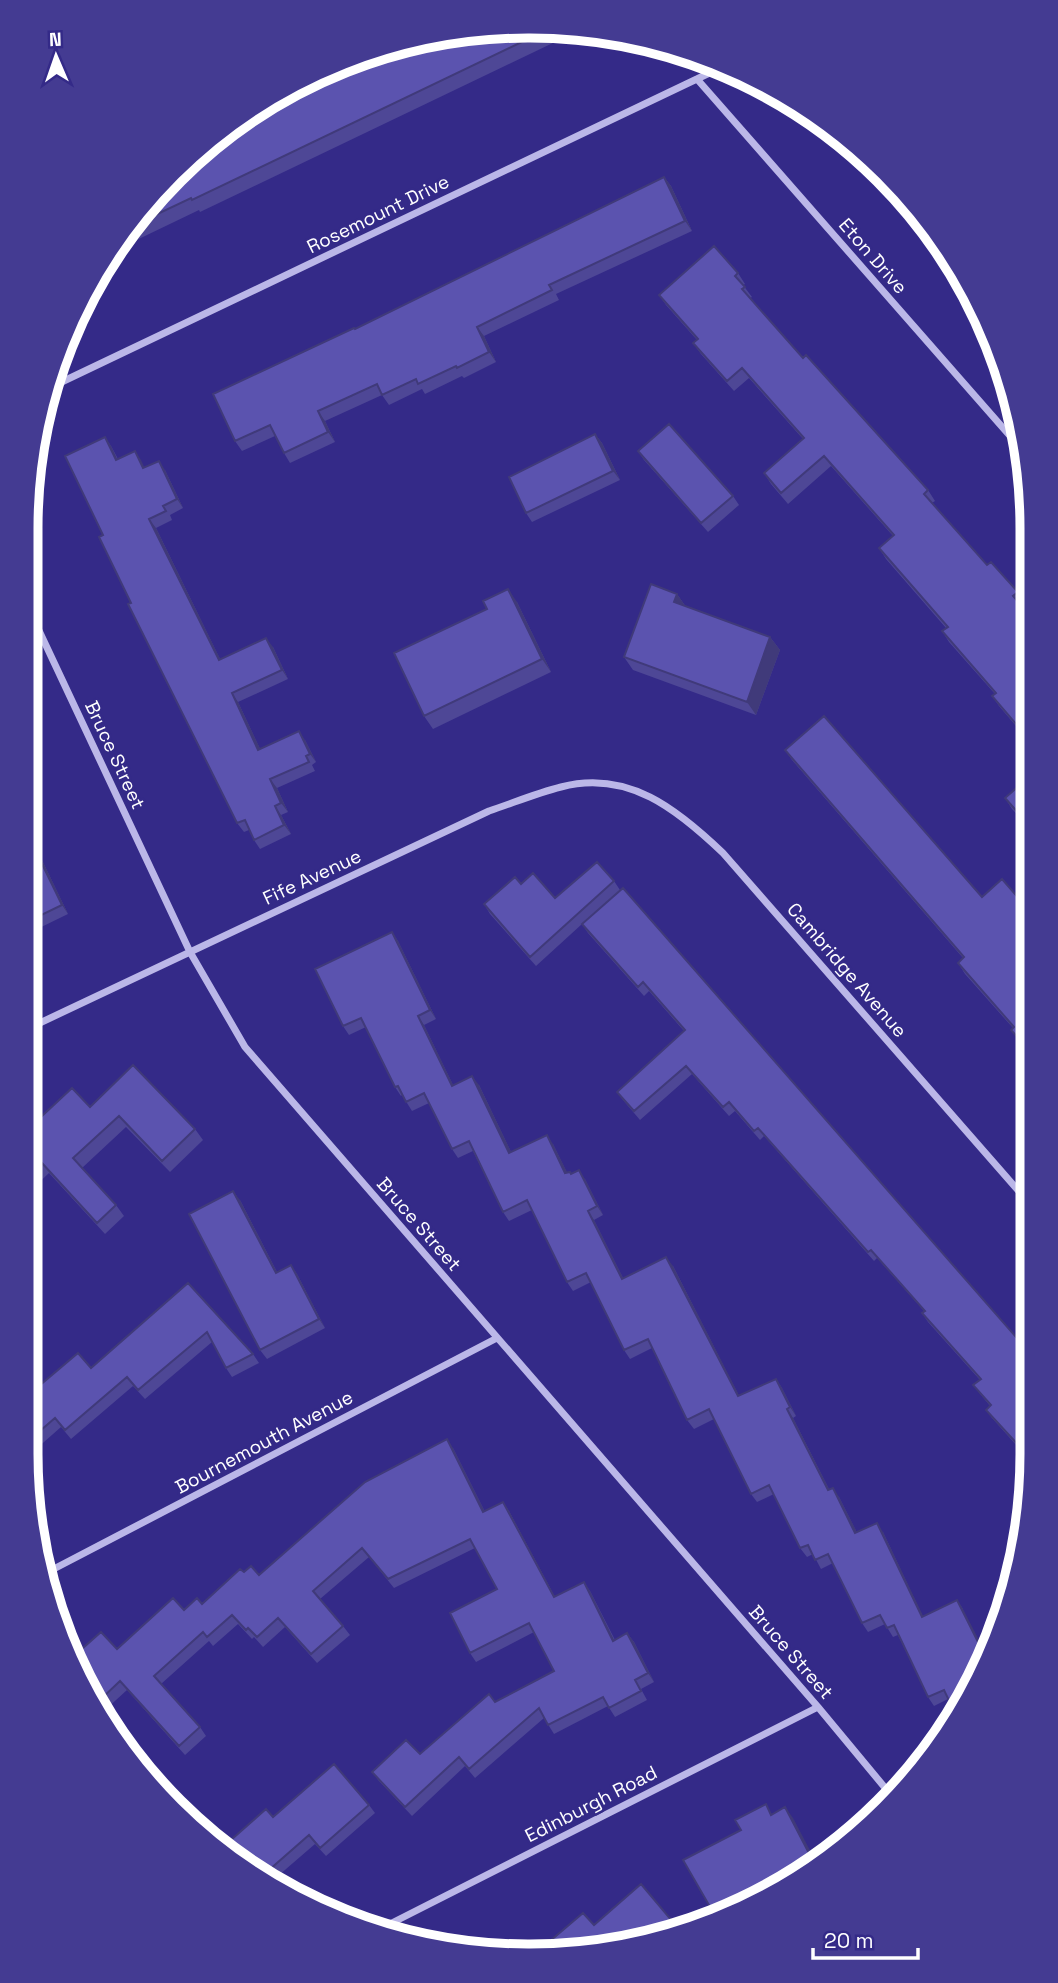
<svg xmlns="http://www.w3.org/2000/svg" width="1058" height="1983" font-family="'Space Grotesk',sans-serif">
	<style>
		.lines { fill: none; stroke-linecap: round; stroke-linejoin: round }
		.street { stroke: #bbb7e8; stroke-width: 7 }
		.wall { fill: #4e4796 }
		.shaded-wall { fill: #403a7a }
		.building { fill: #5b53af; stroke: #403a7a; stroke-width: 2 }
		.labels { text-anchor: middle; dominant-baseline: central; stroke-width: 5; stroke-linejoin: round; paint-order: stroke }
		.street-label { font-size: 19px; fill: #fff; stroke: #342a88 }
		.rim { fill: none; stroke: #fff; stroke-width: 9 }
	</style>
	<rect width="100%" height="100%" fill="#342a88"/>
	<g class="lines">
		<path class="street" d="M697 79 1025 453
			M47 389 722 67
			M27 605 190 952 245 1047 818 1707 891 1795
			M27 1029 489 811C513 803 537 793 561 787 628 769 678 810 723 853L1030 1204
			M46 1573 497 1338
			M378 1930 818 1707"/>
	</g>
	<path class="wall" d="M496 27 580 30 200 212 199 210 120 248 122 252 107 259 151 198 286 102 331 77Z
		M664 177 671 186 692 231 556 294 559 300 484 336 496 362 464 378 462 376 425 394 422 389 389 405 382 395 325 421 335 442 290 463 284 453 275 436 242 451 235 441 355 329Z
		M738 273 745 284 743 285 752 297 750 298 803 358 928 490 935 501 932 503 987 565 1018 592 1025 602 1021 605 1028 613V740L999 706 992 696 995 694 949 642 942 631 946 628 886 559 879 548 893 536 831 466 788 504 771 484 764 473 803 439 749 378 734 391 701 354 693 343 697 340 666 305 659 295Z
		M595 434 602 443 620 480 532 522 526 513Z
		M105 437 111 446 118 459 135 451 144 468 165 470 183 508 170 515 172 520 156 528 220 659 273 647 288 679 238 702 260 749 305 740 316 762 312 765 315 771 277 788 288 812 281 815 291 834 260 849 254 840 249 830 244 832 237 823 131 603 103 535Z
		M638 451 733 496 739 505 708 532 644 460Z
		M677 594 686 607 770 637 780 650 756 715 633 670 624 657Z
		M517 602 551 672 433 729 424 716 487 609Z
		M785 750 982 897 1029 910V1057L1026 1052 1028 1051 1011 1030 1013 1028 965 974 958 963 963 958 792 760Z
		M1028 778 1029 827 1012 809 1005 798Z
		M27 829 68 914 27 934Z
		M614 881 620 890 1030 1353 1031 1452 1026 1456 992 1418 986 1410 990 1406 973 1385 980 1380 928 1322 922 1313 924 1311 877 1258 874 1261 764 1136 760 1140 735 1111 729 1116 692 1074 640 1120 623 1100 617 1092 684 1031 649 991 644 996 588 933 582 924 536 966 490 914 484 904 521 884 555 898Z
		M392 932 398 941 436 1019 424 1025 453 1085H479L511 1152 553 1144 567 1173 585 1179 603 1215 594 1220 623 1278 673 1266 739 1396 776 1379 782 1388 796 1416 793 1418 829 1489 839 1497 857 1533 883 1532 923 1617 957 1600 963 1609 948 1699 934 1706 928 1697 898 1635 893 1637 885 1624 868 1632 862 1623 833 1563 821 1569 813 1554 807 1557 800 1548 774 1494 757 1502 751 1494 714 1419 694 1429 687 1420 652 1348 630 1359 624 1350 591 1282 573 1291 567 1282 532 1210 509 1221 503 1212 473 1151 458 1158 452 1149 429 1103 412 1111 402 1095 401 1096 395 1087 366 1027 349 1035 343 1026Z
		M90 1107 195 1129 203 1140 170 1172 126 1127 82 1168 116 1205 124 1216 105 1234 49 1173 27 1194V1130Z
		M240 1200 277 1272 291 1265 297 1274 325 1328 267 1359 260 1350Z
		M188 1283 253 1354 259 1363 232 1377 226 1368 212 1342 145 1399 133 1386 71 1439 61 1427 27 1457 26 1397 91 1368Z
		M453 1448 485 1512 503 1502 509 1511 555 1597 584 1582 590 1591 615 1640 627 1633 634 1642 654 1682 641 1689 647 1700 615 1717 608 1706 554 1734 544 1718 475 1778 465 1766 412 1816 379 1781 372 1772 420 1754 495 1702 554 1671 534 1632 476 1662 470 1653 497 1589 475 1548 394 1588 369 1557 320 1599 343 1626 350 1635 317 1663 285 1627 263 1647 254 1637 252 1639 238 1624 213 1646 209 1641 161 1684 200 1727 206 1736 185 1755 127 1690 104 1711 74 1656 117 1649 184 1610 202 1604 244 1572 259 1575Z
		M369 1805 375 1813 326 1856 315 1844 271 1882 250 1872 273 1817Z
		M673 1922 677 1929 562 1956 594 1925Z"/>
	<path class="shaded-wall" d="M664 177 671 186 692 231 685 221Z
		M477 327 484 336 496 362 489 352Z
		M318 411 325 421 335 442 328 432Z
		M595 434 602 443 620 480 613 471Z
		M105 437 111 446 122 469 116 460Z
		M135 451 141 460 149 477 143 468Z
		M159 461 165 470 183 508 177 499Z
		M149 519 156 528 225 669 219 660Z
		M508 589 517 602 551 672 542 659Z
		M677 594 686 607 674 602Z
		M770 637 780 650 756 715 747 702Z
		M266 638 273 647 288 679 282 670Z
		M232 693 238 702 265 759 258 750Z
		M299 731 305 740 316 762 310 754Z
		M270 779 277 788 288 812 281 803Z
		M275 806 281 815 291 834 284 825Z
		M27 829 68 914 62 905 27 833Z
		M392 932 398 941 436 1019 430 1010Z
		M418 1016 424 1025 458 1095 452 1086Z
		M472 1076 479 1085 516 1162 509 1153Z
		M547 1135 553 1144 572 1182 565 1173Z
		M579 1170 585 1179 603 1215 597 1206Z
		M233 1191 240 1200 282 1282 276 1273Z
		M588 1211 594 1220 628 1288 622 1279Z
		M666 1257 673 1266 744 1405 738 1396Z
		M291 1265 297 1274 325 1328 319 1319Z
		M776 1379 782 1388 796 1416 790 1407Z
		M787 1409 793 1418 834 1499 828 1490Z
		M447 1439 453 1448 490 1522 483 1512Z
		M833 1488 839 1497 862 1542 855 1533Z
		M503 1502 509 1511 560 1606 554 1597Z
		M877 1523 883 1532 928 1626 922 1617Z
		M584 1582 590 1591 619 1650 613 1641Z
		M957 1600 963 1609 986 1654 985 1656Z
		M627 1633 634 1642 654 1682 648 1673Z
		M785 1807 793 1818 815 1860 813 1861Z"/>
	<path class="building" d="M496 27 549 29 192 200 191 198 130 227 151 198 220 133 286 102 282 94 306 78 325 71 329 78 402 43Z
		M664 177 685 221 549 285 552 290 477 327 489 352 457 368 456 366 418 384 416 379 382 395 377 384 318 411 328 432 284 453 270 425 235 441 213 394 354 328 355 329Z
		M714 246 738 273 735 276 745 287 742 289 803 358 806 355 928 490 924 494 987 565 991 562 1018 592 1013 596 1028 613V738L992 696 996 693 942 631 948 627 879 548 894 535 824 456 781 493 764 473 804 438 742 368 727 381 693 343 698 339 659 295Z
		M669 424 733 496 701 523 638 451Z
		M595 434 613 471 526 513 509 477Z
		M105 437 116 460 135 451 143 468 159 461 177 499 163 506 166 511 149 519 219 660 266 638 282 670 232 693 258 750 299 731 310 754 306 756 309 762 270 779 281 803 275 806 284 825 254 840 245 820 237 823 128 604 131 603 99 537 103 535 65 456Z
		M651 584 677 594 674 602 770 637 747 702 624 657Z
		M508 589 542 659 424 716 394 653 487 609 483 601Z
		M824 716 982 897 1002 879 1029 910V1056L1026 1052 1029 1050 1011 1030 1014 1027 958 963 964 957 785 750Z
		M1028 778 1029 825 1005 798Z
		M27 833 62 905 27 922Z
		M597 862 614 881 530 957 484 904 515 877 521 884 533 873 555 898Z
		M623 888 1030 1353 1031 1437 1020 1447 986 1410 991 1405 973 1385 981 1379 922 1313 925 1311 871 1250 868 1252 758 1128 754 1131 729 1102 723 1107 686 1066 634 1111 617 1092 685 1030 643 982 638 987 582 924Z
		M392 932 430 1010 418 1016 452 1086 472 1076 509 1153 547 1135 565 1173 570 1172 571 1174 579 1170 597 1206 588 1211 622 1279 666 1257 738 1396 776 1379 790 1407 787 1409 828 1490 833 1488 855 1533 877 1523 922 1617 957 1600 985 1656 965 1705 956 1715 944 1690 928 1697 894 1625 887 1628 880 1615 862 1623 828 1554 815 1560 808 1545 800 1548 769 1485 751 1494 709 1409 687 1420 648 1339 624 1350 586 1273 567 1282 527 1200 503 1212 469 1141 452 1149 424 1093 406 1102 398 1086 395 1087 361 1018 343 1026 315 969Z
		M133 1065 195 1129 162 1161 119 1116 73 1158 116 1205 97 1223 41 1162 27 1175V1130L72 1088 90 1107Z
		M233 1191 276 1273 291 1265 319 1319 260 1350 189 1214Z
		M188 1283 253 1354 226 1368 207 1332 138 1390 127 1377 65 1430 55 1418 26 1443V1397L78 1353 91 1368Z
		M447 1439 483 1512 503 1502 554 1597 584 1582 613 1641 627 1633 648 1673 635 1680 641 1691 609 1708 603 1697 548 1725 539 1708 469 1769 459 1757 405 1807 372 1772 406 1740 420 1754 489 1694 495 1702 554 1671 529 1623 470 1653 450 1613 497 1589 470 1539 388 1579 362 1548 313 1591 343 1626 311 1654 278 1618 257 1637 248 1628 246 1630 232 1615 207 1637 203 1632 154 1676 200 1727 179 1746 120 1681 99 1701 74 1656 101 1632 117 1649 173 1598 184 1610 197 1598 202 1604 240 1569 244 1572 251 1566 259 1575 365 1482Z
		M334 1764 369 1805 320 1848 309 1835 261 1877 250 1872 223 1847 266 1809 273 1817Z
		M766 1804 771 1815 785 1807 813 1861 722 1918 717 1919 683 1860 741 1830 735 1820Z
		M641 1884 673 1922 659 1933 562 1956 536 1953 583 1913 594 1925Z"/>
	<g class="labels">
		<g class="street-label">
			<text transform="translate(378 214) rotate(-26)">Rosemount Drive</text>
			<text transform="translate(873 256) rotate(49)">Eton Drive</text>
			<text transform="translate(115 755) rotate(65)">Bruce Street</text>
			<text transform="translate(312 877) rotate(-25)">Fife Avenue</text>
			<text transform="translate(847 970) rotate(49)">Cambridge Avenue</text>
			<text transform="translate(419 1224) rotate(49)">Bruce Street</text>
			<text transform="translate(264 1442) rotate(-28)">Bournemouth Avenue</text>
			<text transform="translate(791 1652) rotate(49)">Bruce Street</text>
			<text transform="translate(591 1804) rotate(-27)">Edinburgh Road</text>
		</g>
	</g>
	<path d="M0 0H1058V1983H0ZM528 38H530A490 490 0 0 1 1020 528V1454A490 490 0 0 1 530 1944H528A490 490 0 0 1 38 1454V528A490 490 0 0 1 528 38Z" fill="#443b92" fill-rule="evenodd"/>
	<path class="rim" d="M528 38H530A490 490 0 0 1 1020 528V1454A490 490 0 0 1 530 1944H528A490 490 0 0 1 38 1454V528A490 490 0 0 1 528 38Z"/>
	<g transform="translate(56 56) rotate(358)" stroke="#342a88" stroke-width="5" paint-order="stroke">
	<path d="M0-5L12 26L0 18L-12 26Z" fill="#ffffff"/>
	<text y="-10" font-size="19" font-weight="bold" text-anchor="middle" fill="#ffffff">N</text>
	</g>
	<path d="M813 1948v10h105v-10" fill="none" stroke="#ffffff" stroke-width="3.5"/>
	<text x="824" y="1948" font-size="21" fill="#ffffff" stroke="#342a88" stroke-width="5" paint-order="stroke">20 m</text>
</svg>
